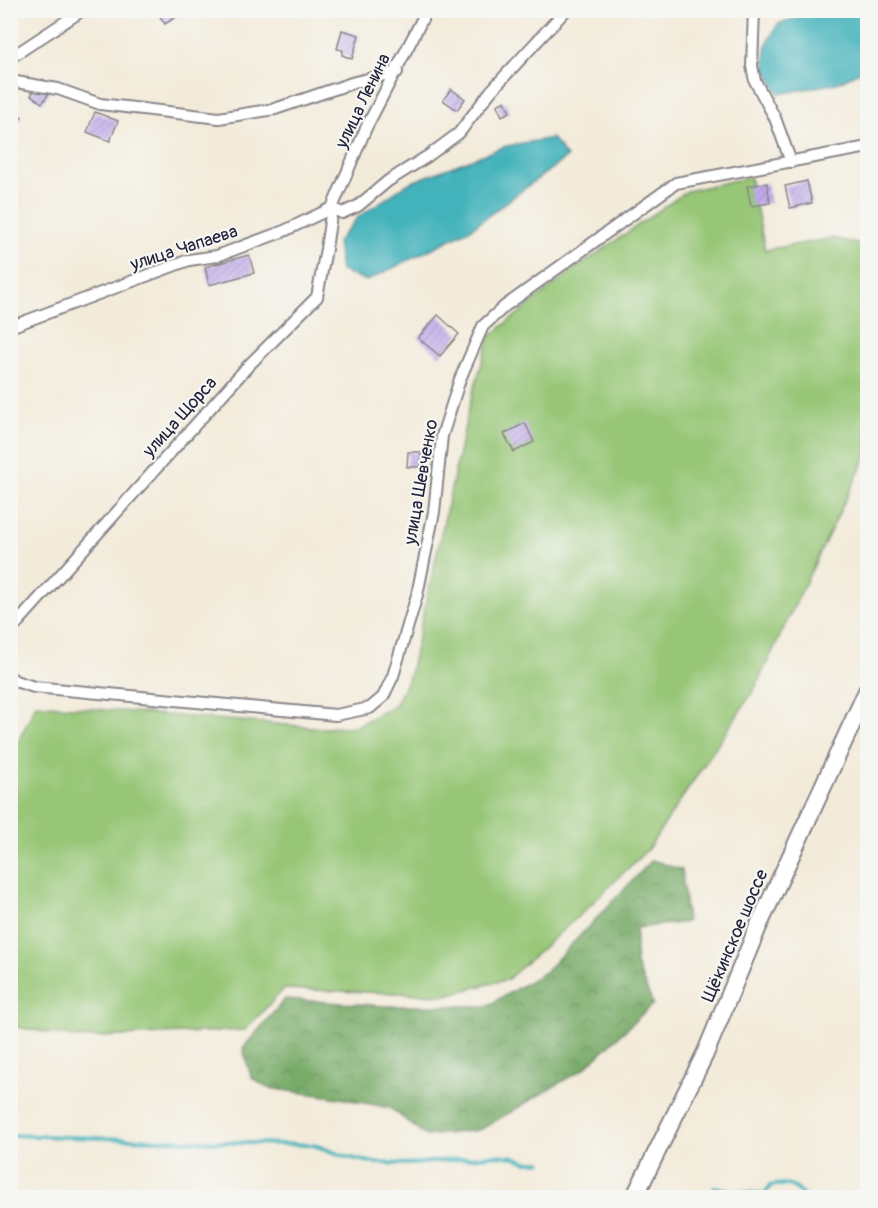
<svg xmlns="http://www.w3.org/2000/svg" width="878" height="1208" font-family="Pangolin,sans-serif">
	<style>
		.forest { fill: url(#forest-crowns); stroke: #4d6651; stroke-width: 1.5 }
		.garden { fill: #96c676; stroke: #5c7458; stroke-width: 1.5 }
		.water { fill: #42b2bb; stroke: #326a7b; stroke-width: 1.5 }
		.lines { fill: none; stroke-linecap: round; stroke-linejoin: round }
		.stream { stroke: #42b2bb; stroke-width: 4 }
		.building { fill: url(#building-hatch) }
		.street-casing { stroke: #8a868a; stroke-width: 14 }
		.primary-casing { stroke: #8a868a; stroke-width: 20 }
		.street { stroke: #fff; stroke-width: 10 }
		.primary { stroke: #fff; stroke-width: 16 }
		.labels { text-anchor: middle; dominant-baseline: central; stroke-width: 4.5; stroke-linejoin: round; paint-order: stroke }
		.street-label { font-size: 18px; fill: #22223b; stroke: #f6f6f2 }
	</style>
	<defs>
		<pattern id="forest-crowns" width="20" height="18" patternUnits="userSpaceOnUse" patternTransform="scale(1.5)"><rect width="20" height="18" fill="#78ab67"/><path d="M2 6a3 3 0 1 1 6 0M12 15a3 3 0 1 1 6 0" fill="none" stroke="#628b56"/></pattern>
		<pattern id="building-hatch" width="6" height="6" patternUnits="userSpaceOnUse" patternTransform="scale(1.5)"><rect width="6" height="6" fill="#c2aded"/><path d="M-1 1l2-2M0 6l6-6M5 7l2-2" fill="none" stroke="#9d8cc1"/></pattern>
	</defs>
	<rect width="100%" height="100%" fill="#f6f6f2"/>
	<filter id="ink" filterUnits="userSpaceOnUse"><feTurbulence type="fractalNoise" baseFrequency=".0167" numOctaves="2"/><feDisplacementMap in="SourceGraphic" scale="12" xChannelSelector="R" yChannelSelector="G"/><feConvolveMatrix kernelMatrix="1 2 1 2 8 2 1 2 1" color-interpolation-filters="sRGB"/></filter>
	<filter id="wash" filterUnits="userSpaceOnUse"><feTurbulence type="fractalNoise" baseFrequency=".008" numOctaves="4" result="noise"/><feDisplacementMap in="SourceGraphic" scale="24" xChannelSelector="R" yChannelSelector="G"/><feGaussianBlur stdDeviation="1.35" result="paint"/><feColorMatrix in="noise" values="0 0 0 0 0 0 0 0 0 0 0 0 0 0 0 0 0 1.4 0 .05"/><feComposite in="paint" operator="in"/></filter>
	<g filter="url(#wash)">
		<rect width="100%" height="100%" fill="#f3ebda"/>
		<path class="forest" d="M652 860 682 870 687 922 636 928V964L653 1004 585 1068 480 1130 426 1136 390 1108 340 1098 268 1088 251 1077 243 1048 285 999 386 1006H487L545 972Z"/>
		<path class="garden" d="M750 177 765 250 833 238 867 246V455L754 690 648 849 581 914 508 979 446 995 284 989 245 1030 79 1038 11 1026V757L36 704 323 728 357 726 396 704 410 674 471 399 490 336 572 271 687 191Z"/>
		<path class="water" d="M817 10 867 11V68L837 83 779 94 765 69 766 45 778 24Z
			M552 138 567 157 469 230 367 281 341 271 337 242 358 217 409 183 506 146Z"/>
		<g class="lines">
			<path class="stream" d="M10 1135 314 1145 347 1157 375 1163 412 1164 497 1155 514 1157 526 1162H541
				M714 1187 734 1191 765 1194 770 1186C789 1183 793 1183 805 1198"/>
		</g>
		<g id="blocks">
			<path class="building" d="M156 10H187L165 24Z
				M342 30 359 35 352 59 342 55 343 50 337 49Z
				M43 79 54 87 42 103 31 95Z
				M451 89 465 99 457 110 443 100Z
				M505 101 510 112 502 116 497 105Z
				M10 108 22 117 10 132Z
				M95 112 118 121 110 141 87 132Z
				M807 181 812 203 790 208 785 186Z
				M767 183 770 203 751 206 747 186Z
				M249 255 254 273 209 285 205 267Z
				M438 315 459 334 440 356 418 338Z
				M525 423 534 442 514 452 504 434Z
				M408 452H421V467H407Z"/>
		</g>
	</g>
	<g filter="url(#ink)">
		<use href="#blocks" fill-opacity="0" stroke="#8a868a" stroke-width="1.5"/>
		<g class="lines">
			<g class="street-casing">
				<path id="street" d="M754 10 752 66 755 81 775 118 791 162
					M10 58 83 10
					M10 81 58 89 100 104 219 118 275 109 355 82 397 72
					M332 208 342 213 358 206 388 181 428 156 459 133 491 91 566 10
					M10 327 189 260 217 256 284 231 332 208
					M10 631 249 365 317 297 326 249 332 208 366 128 427 10
					M10 677 15 681 34 687 336 715 370 708 383 697 393 676 417 595 434 512 442 436 460 379 483 326 505 306 676 183 868 147"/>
			</g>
			<g class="primary-casing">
				<path id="primary" d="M634 1198 705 1054 758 927 868 689"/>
			</g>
			<use href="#street" class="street"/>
			<use href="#primary" class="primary"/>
		</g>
	</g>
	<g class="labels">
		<g class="street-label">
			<text transform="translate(363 101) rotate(-64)">улица Ленина</text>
			<text transform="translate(184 248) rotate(-18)">улица Чапаева</text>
			<text transform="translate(180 417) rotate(-48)">улица Щорса</text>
			<text transform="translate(421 482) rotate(-80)">улица Шевченко</text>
			<text transform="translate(735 936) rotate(-67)">Щёкинское шоссе</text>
		</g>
	</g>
	<rect width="878" height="1208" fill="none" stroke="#f6f6f2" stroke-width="36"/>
</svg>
